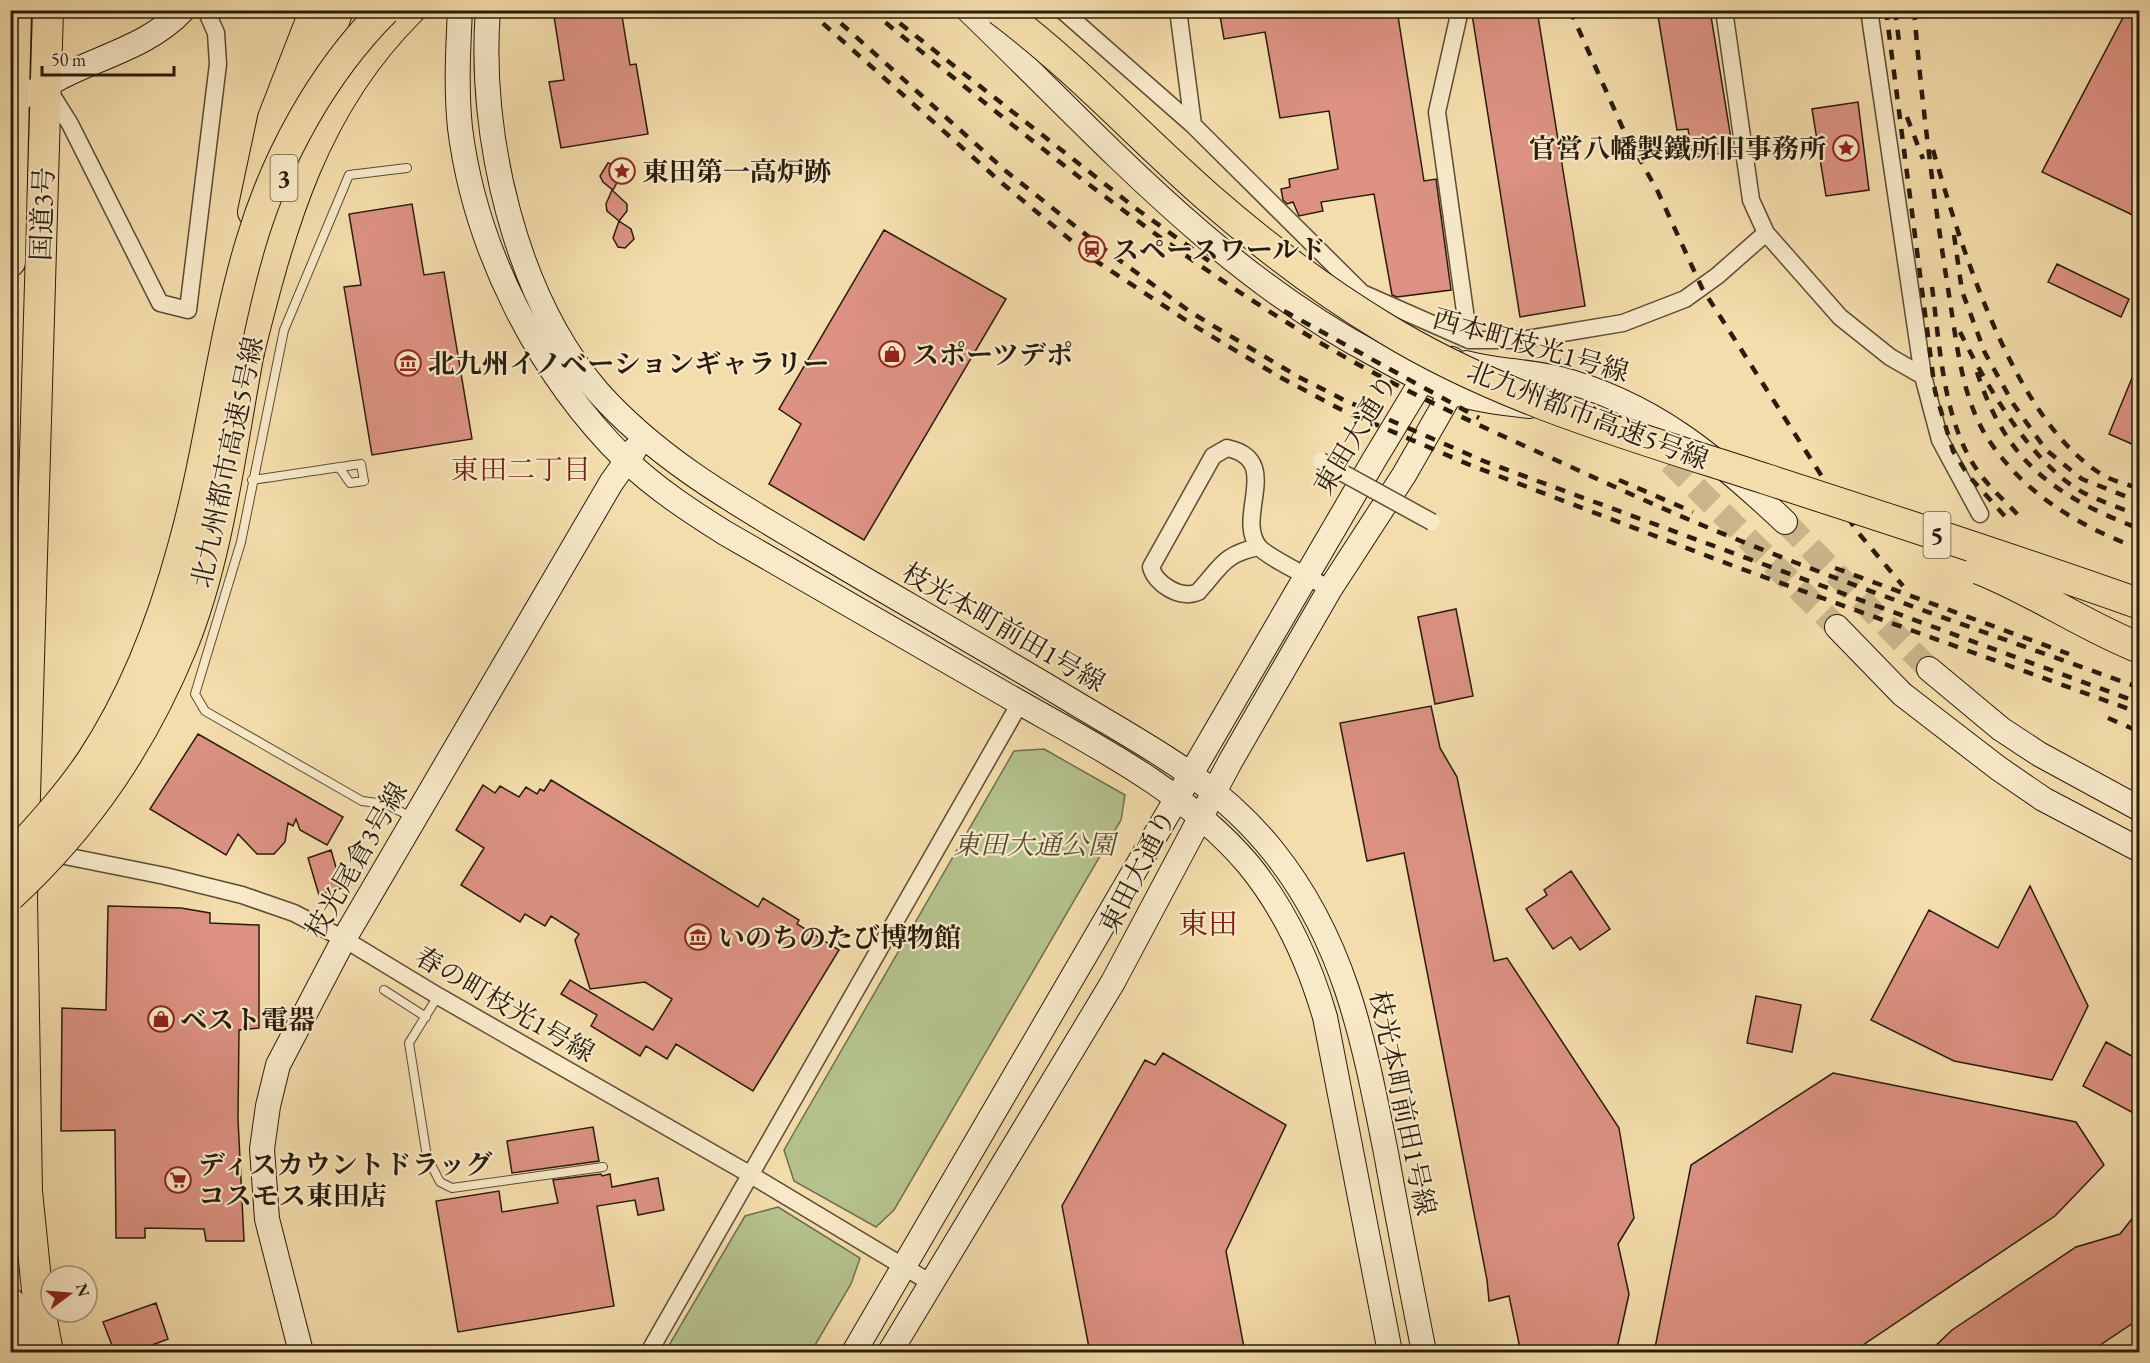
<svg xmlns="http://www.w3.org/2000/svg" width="2150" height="1363" font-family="'EB Garamond','Noto Serif JP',serif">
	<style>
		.green { fill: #b5c28e; stroke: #6f6f4e; stroke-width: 1.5 }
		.building { fill: #dd9283; stroke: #291c0d; stroke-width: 1.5 }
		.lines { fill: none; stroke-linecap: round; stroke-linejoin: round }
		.secondary-tunnel { stroke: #cbb68c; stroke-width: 24; stroke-dasharray: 24 12; stroke-linecap: butt }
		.lane-casing { stroke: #5c4c35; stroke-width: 10 }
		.street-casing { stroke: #5c4c35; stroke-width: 19 }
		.secondary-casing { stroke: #291c0d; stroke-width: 26 }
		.highway-casing { stroke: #291c0d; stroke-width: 32 }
		.lane { stroke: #f8e9c9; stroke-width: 8 }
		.street { stroke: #f8e9c9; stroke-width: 16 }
		.secondary { stroke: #f8e9c9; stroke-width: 24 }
		.highway { stroke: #f4ddac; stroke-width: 30 }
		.rail { stroke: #291c0d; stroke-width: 4.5; stroke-dasharray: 10 10; stroke-linecap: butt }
		.street-bridge-casing { stroke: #5c4c35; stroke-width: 19; stroke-linecap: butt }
		.highway-bridge-casing { stroke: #291c0d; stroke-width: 32; stroke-linecap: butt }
		.street-bridge { stroke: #f8e9c9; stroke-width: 16 }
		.highway-bridge { stroke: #f4ddac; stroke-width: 30 }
		.labels { text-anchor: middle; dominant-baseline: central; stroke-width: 4.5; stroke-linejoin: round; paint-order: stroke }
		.shield { fill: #f8e9c9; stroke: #675a45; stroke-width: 1.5 }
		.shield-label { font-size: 26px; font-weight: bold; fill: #291c0d }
		.poi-label { font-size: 27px; font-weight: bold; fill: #291c0d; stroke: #f8e9c9; text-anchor: start }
		.street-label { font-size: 27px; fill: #291c0d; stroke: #f8e9c9 }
		.park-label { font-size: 27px; font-style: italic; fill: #534e34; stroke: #f8e9c9 }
		.neighbourhood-label { font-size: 28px; fill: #7a1f14; stroke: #f8e9c9 }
		.quarter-label { font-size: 30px; fill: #7a1f14; stroke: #f8e9c9 }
	</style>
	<rect width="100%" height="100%" fill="#f4ddac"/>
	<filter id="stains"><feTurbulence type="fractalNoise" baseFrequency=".00333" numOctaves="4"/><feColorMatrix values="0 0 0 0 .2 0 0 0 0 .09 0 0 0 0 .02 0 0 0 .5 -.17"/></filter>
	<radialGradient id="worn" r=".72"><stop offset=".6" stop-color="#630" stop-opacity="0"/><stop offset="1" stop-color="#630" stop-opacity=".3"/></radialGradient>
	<path class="green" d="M1044 749 1125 795 1121 820 894 1210 876 1227 794 1181 784 1150 1014 751Z
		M778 1207 860 1258 851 1284 811 1352H665L745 1216Z"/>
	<path class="building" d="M553 10H621L630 65 636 64 648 134 561 148 549 82 564 80Z
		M1219 10H1397L1424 181 1436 179 1451 290 1397 297 1392 295 1374 194 1321 202 1323 211 1299 216 1293 202 1287 204 1283 200 1281 189 1290 187 1289 179 1338 169 1329 111 1280 118 1265 32 1224 39Z
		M1496 10H1537L1585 306 1520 317 1472 14Z
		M1657 10H1710L1733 151 1693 158 1688 129 1677 130Z
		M2127 10H2139V218L2042 172Z
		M1858 102 1869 190 1826 196 1812 109Z
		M608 163 615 165 622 173 613 190 603 182 600 176Z
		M612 190 627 204V211L619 221 631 229 634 239 625 248 618 247 613 238 619 221 607 211 606 204Z
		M412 204 424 275 444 272 472 439 372 455 344 287 361 285 349 214Z
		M884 230 1006 299 864 540 769 484 801 424 779 409Z
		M2057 264 2129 299 2121 317 2048 282Z
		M2139 361V447L2109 434Z
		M1456 609 1473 696 1435 704 1418 617Z
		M1431 706 1440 748 1457 777 1494 961 1507 958 1619 1128 1634 1218 1618 1244 1629 1294 1616 1353H1521L1509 1296 1489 1301 1487 1280 1404 853 1367 861 1340 723Z
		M198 734 343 817 327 845 300 830 296 819 293 826 288 823 285 842 274 854H257L238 834 226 855 150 809Z
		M551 780 758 907 763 898 799 920 797 924 839 950 753 1091 676 1044 667 1059 646 1046 640 1056 591 1026 597 1015 561 994 570 980 653 1030 672 999 645 982 590 989 575 940 579 934 551 916 545 926 525 914 520 922 461 885 484 848 456 830 483 785 495 793 500 786 519 797 526 787 537 794 540 789 544 791Z
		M331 850 342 888 319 895 308 858Z
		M1571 871 1610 929 1580 950 1571 937 1553 949 1526 909 1547 895 1544 890Z
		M2030 886 2088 1006 2052 1080 1954 1061 1871 1020 1929 910 1998 948Z
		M108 906 181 908 210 913V923L259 925V1028L239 1030 238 1119 244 1241H206L204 1229 145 1228V1238H116L115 1130 61 1131 62 1008 106 1010Z
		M1756 996 1801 1005 1792 1052 1747 1043Z
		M2106 1042 2139 1060V1116L2083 1086Z
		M1163 1053 1286 1125 1226 1251 1245 1353H1090L1062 1206 1145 1060 1155 1065Z
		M1833 1073 2076 1122 2104 1165 2055 1216 1851 1353H1654L1691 1165Z
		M593 1127 599 1161 512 1173 507 1141Z
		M601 1174 602 1176 610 1174 612 1187 658 1178 664 1210 638 1215 635 1200 597 1206 614 1306 458 1332 436 1201 499 1191 502 1212 558 1203 553 1180Z
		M2139 1210V1319L2088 1353H1928L1952 1330 2076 1247 2120 1234Z
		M156 1303 168 1339 131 1353H115L103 1322Z"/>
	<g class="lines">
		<path class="secondary-tunnel" d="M1670 462 1837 627
			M1785 522 1929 669"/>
		<g class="lane-casing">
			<path id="lane" d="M407 168 349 175 284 330 241 542 195 694 205 711 362 801 385 804 412 817
				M252 480C289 475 325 469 361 464L364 481 350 483 339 467
				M384 990 426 1017
				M438 996 409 1043 427 1157 440 1182 452 1188 603 1167"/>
		</g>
		<g class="street-casing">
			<path id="street" d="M1062 10 1193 125 1362 293 1469 340H1521L1623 323 1685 299 1717 276 1766 233 1840 317 1890 357 1923 376
				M1178 10 1193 125
				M1460 10 1437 112 1469 340
				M1724 10 1751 200 1766 233
				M1869 10 1923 376 1940 440 1980 514
				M48 89 70 124 160 303 188 310 218 64 216 33 206 10
				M1259 547C1223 554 1221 567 1198 592 1181 600 1155 584 1151 567L1213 456 1227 448C1284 460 1234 517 1259 547 1266 556 1316 581 1330 589
				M50 853 165 876 242 895 294 913 344 939 438 996 751 1175 931 1283
				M649 1352 1020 703"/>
		</g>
		<g class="secondary-casing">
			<path id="secondary" d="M460 10C458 50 456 89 460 128 475 249 539 375 626 460 655 488 690 511 725 533 819 587 913 641 1008 696 1092 744 1184 789 1248 864 1285 909 1309 962 1325 1017L1390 1352
				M488 10C478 134 515 296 598 392 656 457 729 499 803 543 894 597 986 649 1077 704 1150 748 1218 782 1273 851 1346 942 1364 1043 1386 1153 1398 1220 1411 1286 1424 1352
				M968 10C1096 133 1218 272 1376 355 1400 368 1424 382 1449 391 1475 400 1502 403 1530 406
				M10 102C29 95 47 84 65 75 106 55 151 44 183 10
				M1466 363C1496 371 1527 371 1556 378 1651 402 1716 457 1785 522
				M1837 627 1902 694 1998 768 2043 799 2140 850
				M1929 669 2001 729 2039 754 2140 809
				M10 1159V1217
				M301 1352 267 1219 262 1149 268 1106 278 1065 344 939 611 483 635 449
				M854 1352 1374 460 1423 379 1452 359
				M890 1352 1113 982 1230 762 1330 589 1404 475 1452 391V359"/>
		</g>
		<g class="highway-casing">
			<path id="highway" d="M48 10 22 898 27 1191 38 1300 48 1352
				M304 107 338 10
				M253 212 273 118 315 10
				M10 262 16 10
				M249 352C281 224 313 106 410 10
				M10 1303 27 1352"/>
		</g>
		<use href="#lane" class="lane"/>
		<use href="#street" class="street"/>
		<use href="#secondary" class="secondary"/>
		<use href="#highway" class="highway"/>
		<path class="rail" d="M808 10 1003 184 1096 261 1193 325 1278 376 1340 409 1470 465 1731 565 2140 713
			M826 10 1007 172 1104 249 1192 313 1297 376 1344 400 1486 462 2140 703
			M870 10C1012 125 1153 242 1309 336 1386 383 1467 420 1549 457 1611 485 1673 514 1736 539 1869 593 2005 639 2140 688
			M1570 10 1624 131 1658 192 1702 288 1856 530 1903 586
			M1886 10 1935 391 1953 451 1968 475 2010 522
			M1895 10 1900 49
			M1914 10C1922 106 1934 200 1949 295 1957 343 1961 397 1988 439 2025 495 2079 526 2140 549
			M884 11 1138 210 1209 261
			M1907 117 1923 159
			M1933 150C1961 246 2013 419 2101 474 2112 481 2127 484 2140 489
			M1954 235 1962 291 1985 353 2014 405 2046 450 2082 479 2140 502
			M1932 287C1940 346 1943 425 1980 474 1991 489 2006 502 2018 515
			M1284 311 1479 418
			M1960 332C1986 385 2034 469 2088 495 2105 503 2123 509 2140 516
			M1977 372C2006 462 2054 496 2140 529
			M1619 480 1693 512
			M1835 568 2069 654
			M2108 718 2140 732"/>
		<g class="street-bridge-casing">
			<path id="street-bridge" d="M1321 461 1432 522"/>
		</g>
		<g class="highway-bridge-casing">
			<path id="highway-bridge" d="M999 10C1076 67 1138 136 1209 198 1264 246 1322 290 1383 327 1493 395 1619 432 1741 471 1874 514 2008 557 2140 604
				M1979 569C2035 591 2084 626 2140 648
				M10 859C39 827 68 796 92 760 134 696 163 621 183 547 211 447 221 342 251 242 276 158 322 73 385 10
				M10 896C88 824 143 742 183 644 219 555 231 446 249 352"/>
		</g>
		<use href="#street-bridge" class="street-bridge"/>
		<use href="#highway-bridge" class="highway-bridge"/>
	</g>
	<defs>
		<g id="sight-ring" transform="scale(1.35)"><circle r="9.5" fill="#f8e9c9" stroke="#8f2418" stroke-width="1.5"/><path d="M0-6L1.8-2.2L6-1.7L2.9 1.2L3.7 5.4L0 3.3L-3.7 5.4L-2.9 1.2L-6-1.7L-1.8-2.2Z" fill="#8f2418"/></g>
		<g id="station-ring" transform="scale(1.35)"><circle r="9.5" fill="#f8e9c9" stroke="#8f2418" stroke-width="1.5"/><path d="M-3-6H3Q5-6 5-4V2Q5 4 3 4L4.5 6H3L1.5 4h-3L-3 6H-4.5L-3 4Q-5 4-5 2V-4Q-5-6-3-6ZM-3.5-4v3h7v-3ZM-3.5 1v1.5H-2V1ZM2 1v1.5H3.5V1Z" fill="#8f2418"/></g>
		<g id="shop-ring" transform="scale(1.35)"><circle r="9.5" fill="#f8e9c9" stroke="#8f2418" stroke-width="1.5"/><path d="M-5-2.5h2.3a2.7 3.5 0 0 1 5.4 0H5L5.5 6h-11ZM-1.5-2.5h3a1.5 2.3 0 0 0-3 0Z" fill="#8f2418"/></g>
		<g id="museum-ring" transform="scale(1.35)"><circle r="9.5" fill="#f8e9c9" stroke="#8f2418" stroke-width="1.5"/><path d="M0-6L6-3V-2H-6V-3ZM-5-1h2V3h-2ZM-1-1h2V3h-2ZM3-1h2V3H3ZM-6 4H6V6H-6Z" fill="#8f2418"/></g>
		<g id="supermarket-ring" transform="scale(1.35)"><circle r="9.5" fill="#f8e9c9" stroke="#8f2418" stroke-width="1.5"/><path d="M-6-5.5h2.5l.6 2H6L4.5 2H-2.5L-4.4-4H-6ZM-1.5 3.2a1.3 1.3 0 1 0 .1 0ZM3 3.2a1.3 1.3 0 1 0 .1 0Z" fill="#8f2418"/></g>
	</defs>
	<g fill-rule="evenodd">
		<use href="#sight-ring" x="1846" y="148"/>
		<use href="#sight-ring" x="622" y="171"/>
		<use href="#station-ring" x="1092" y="249"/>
		<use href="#shop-ring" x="892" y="354"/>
		<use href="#museum-ring" x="408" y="363"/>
		<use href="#museum-ring" x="698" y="937"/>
		<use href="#shop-ring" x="161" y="1019"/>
		<use href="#supermarket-ring" x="178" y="1180"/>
	</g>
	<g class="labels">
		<g class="shield">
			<rect x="270.5" y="155" width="27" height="46" rx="4.5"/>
			<rect x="1923.5" y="512" width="27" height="46" rx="4.5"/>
		</g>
		<g class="shield-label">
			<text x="284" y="178">3</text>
			<text x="1937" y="535">5</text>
		</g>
		<g class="poi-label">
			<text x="1826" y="148" text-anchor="end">官営八幡製鐵所旧事務所</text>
			<text x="642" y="171">東田第一高炉跡</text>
			<text x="1112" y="249">スペースワールド</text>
			<text x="912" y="354">スポーツデポ</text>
			<text x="428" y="363">北九州イノベーションギャラリー</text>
			<text x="718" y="937">いのちのたび博物館</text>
			<text x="180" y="1019">ベスト電器</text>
			<text x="198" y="1164">ディスカウントドラッグ<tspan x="198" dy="31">コスモス東田店</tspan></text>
		</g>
		<g class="street-label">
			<text transform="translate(42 214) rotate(-88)">国道3号</text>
			<text transform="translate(1531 345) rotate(16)">西本町枝光1号線</text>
			<text transform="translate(1588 415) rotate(21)">北九州都市高速5号線</text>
			<text transform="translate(1355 434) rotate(-59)">東田大通り</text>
			<text transform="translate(227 462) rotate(-78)">北九州都市高速5号線</text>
			<text transform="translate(1004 627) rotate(30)">枝光本町前田1号線</text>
			<text transform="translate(356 860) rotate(-60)">枝光尾倉3号線</text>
			<text transform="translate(1137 871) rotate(-63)">東田大通り</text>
			<text transform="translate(505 1004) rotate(30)">春の町枝光1号線</text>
			<text transform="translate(1403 1103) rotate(78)">枝光本町前田1号線</text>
		</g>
		<g class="park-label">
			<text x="1034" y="844">東田大通公園</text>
		</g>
		<g class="neighbourhood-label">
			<text x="521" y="469">東田二丁目</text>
		</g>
		<g class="quarter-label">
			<text x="1208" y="923">東田</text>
		</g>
	</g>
	<rect width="2150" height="1363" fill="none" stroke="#f4ddac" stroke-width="36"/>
	<rect x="12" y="12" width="2126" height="1339" fill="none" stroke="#291c0d" stroke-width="3"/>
	<rect x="18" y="18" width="2114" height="1327" fill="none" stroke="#291c0d" stroke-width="1.5"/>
	<g transform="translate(69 1294) rotate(74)"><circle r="28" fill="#f8e9c9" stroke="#a5977e" stroke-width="1.5"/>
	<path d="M0-4.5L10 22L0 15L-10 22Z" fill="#8f2418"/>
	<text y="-9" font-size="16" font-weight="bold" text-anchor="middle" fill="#291c0d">N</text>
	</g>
	<path d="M42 66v9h132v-9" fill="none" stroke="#291c0d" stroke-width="3"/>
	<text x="51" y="66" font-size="18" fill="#291c0d" stroke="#f8e9c9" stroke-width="4.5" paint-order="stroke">50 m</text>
	<rect width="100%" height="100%" filter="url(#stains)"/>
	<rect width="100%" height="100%" fill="url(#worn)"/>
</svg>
